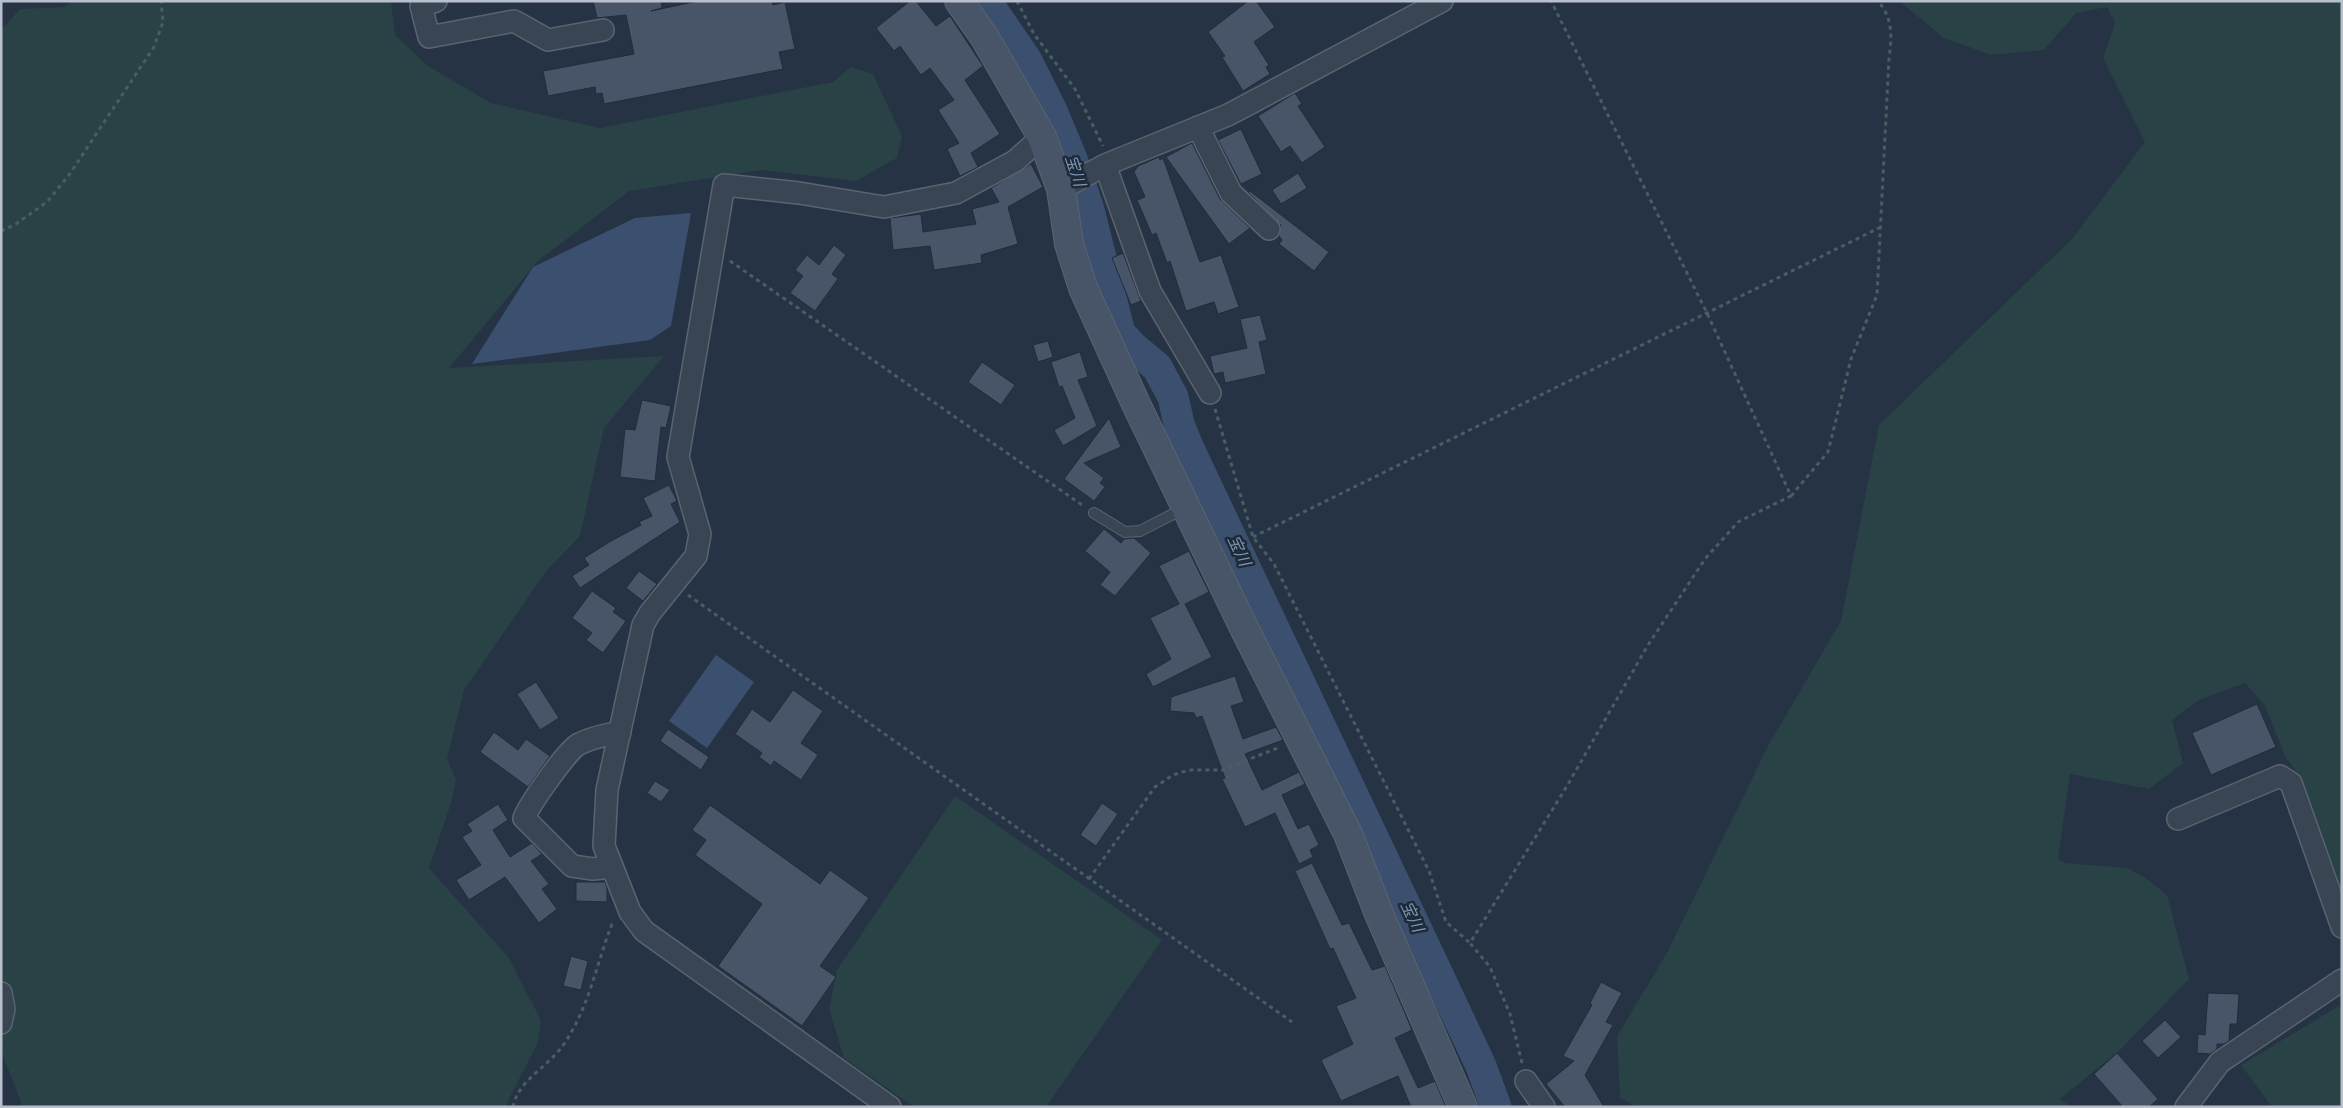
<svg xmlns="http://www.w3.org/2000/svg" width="2343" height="1108" font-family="Overpass,'Noto Sans JP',sans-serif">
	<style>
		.green { fill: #284245 }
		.water { fill: #3b506e }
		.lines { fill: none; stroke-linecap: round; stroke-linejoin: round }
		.river { stroke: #3b506e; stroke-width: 31 }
		.building { fill: #485569; stroke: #212c3b }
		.lane-casing { stroke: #596371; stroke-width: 12 }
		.street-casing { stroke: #596371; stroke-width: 24 }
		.secondary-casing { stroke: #596371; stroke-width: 30 }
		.path { stroke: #465f61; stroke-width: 3; stroke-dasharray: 4 4; stroke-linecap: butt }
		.lane { stroke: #3a4554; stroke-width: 10 }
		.street { stroke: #3a4554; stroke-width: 21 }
		.secondary { stroke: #485467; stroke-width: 28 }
		.labels { text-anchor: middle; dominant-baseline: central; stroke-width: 5; stroke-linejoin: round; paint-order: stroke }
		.water-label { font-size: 16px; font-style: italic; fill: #7e96b6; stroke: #1f2a39 }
	</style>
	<rect width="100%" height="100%" fill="#263345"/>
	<path class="green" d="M72 1H391L395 35 428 66 491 103 600 128 833 82 851 67 873 74 902 136 897 158 856 181 761 170 629 191 537 262 449 368 664 356 604 428 580 536 547 570 464 690 447 758 456 780 451 803 429 868 508 957 541 1020 538 1042 505 1107H23L1 1051V30L20 9 64 7Z
		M1899 1H2342V912L2300 777 2286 758 2265 706 2245 683 2199 700 2172 720 2183 763 2149 789 2070 774 2058 859 2065 863 2127 868 2144 877 2167 895 2189 979 2121 1049 2060 1099 2071 1107H1637L1620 1098 1617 1036 1667 953 1769 744 1841 621 1879 425 2073 238 2145 142 2103 58 2115 23 2107 7 2076 13 2044 50 1991 55 1944 38Z
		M955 796 1162 940 1046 1107H914L844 1058 829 1009 837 970Z
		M2339 1006 2342 1010V1107H2272L2241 1065Z"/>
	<path class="water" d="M691 213 671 326 650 340 472 364 533 267 635 218Z
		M716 655 754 682 707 748 669 721Z"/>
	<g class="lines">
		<path class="river" d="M986 1 1026 59 1052 111 1072 159 1089 210 1120 333 1134 348 1157 367 1173 397 1179 424 1190 451 1433 964 1481 1066 1496 1107"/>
	</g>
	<path class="building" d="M593 1H661L662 8 651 11 698 1H772L773 5 785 2 795 49 779 52 783 69 604 104 602 93 596 94 595 87 548 96 543 71 634 54 626 15 597 18Z
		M910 1H916L936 26 950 16 983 66 965 80 1000 134 971 153 978 167 960 176 947 149 959 143 938 110 954 100 930 68 921 75 900 46 894 51 876 28Z
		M1248 1H1256L1275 27 1254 42 1269 65 1266 67 1270 74 1243 91 1222 57 1225 56 1208 32Z
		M1295 93 1302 104 1298 106 1325 147 1302 163 1290 146 1281 152 1258 116Z
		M1241 129 1262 174 1241 184 1218 140Z
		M1192 143 1220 199 1250 228 1229 244 1166 157Z
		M1159 157 1160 160 1163 158 1200 262 1221 255 1239 307 1218 314 1214 302 1186 311 1170 261 1167 263 1156 233 1152 235 1137 200 1145 197 1134 172 1138 166Z
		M1031 164 1043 187 1008 207 1018 244 981 255 982 263 934 270 930 246 893 250 890 218 921 214 923 232 976 224 972 209 999 202 991 188Z
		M1298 173 1307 188 1281 204 1272 190Z
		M1250 191 1329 252 1314 271 1279 244 1282 240 1279 236 1281 225 1248 192Z
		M834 245 846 255 832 274 838 279 815 311 790 293 803 276 795 270 807 255 819 265Z
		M1123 253 1141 301 1131 305 1112 258Z
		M1260 315 1267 340 1259 342 1266 374 1225 383 1223 372 1214 374 1210 356 1247 348 1240 319Z
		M1048 341 1053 357 1038 362 1033 345Z
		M1080 352 1088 377 1078 380 1097 426 1063 446 1054 430 1075 418 1062 386 1059 387 1051 362Z
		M982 362 1015 385 1001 405 968 382Z
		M642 400 671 406 666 428 661 427 655 481 620 477 625 429 635 430Z
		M1109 418 1121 447 1084 463 1104 478 1100 483 1105 487 1094 501 1064 479Z
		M669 485 677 501 671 504 680 522 580 588 572 576 589 565 584 558 611 541 641 525 639 522 652 516 643 498Z
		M1104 529 1121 543 1124 539 1134 538 1151 553 1115 596 1100 585 1110 572 1085 551Z
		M1189 551 1209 592 1185 604 1212 657 1153 687 1146 674 1171 659 1150 618 1179 604 1159 566Z
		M639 571 657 584 643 601 626 588Z
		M592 591 616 608 613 612 626 621 603 653 586 640 592 633 572 618Z
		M1235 676 1244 702 1231 706 1243 739 1276 727 1283 740 1245 754 1262 790 1299 772 1305 784 1282 795 1298 829 1309 824 1319 845 1310 850 1313 857 1299 864 1275 813 1245 827 1222 779 1225 778 1202 716 1196 718 1194 713 1170 711 1171 697Z
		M536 682 559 718 540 730 517 694Z
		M793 690 823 711 801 743 818 755 801 780 774 761 771 766 759 757 762 753 735 734 752 709 770 722Z
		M2257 704 2276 747 2211 775 2192 733Z
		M668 729 709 757 701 770 660 741Z
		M494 732 518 750 526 739 550 756 528 787 480 752Z
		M655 781 670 790 661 802 647 793Z
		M1102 803 1118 814 1096 846 1080 835Z
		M498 804 508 820 493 830 510 857 532 843 542 854 531 861 549 884 542 889 557 909 539 923 505 877 469 900 456 880 481 865 462 837 472 831 467 824Z
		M710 805 820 884 830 870 869 898 820 966 836 977 802 1026 718 966 762 904 695 855 706 840 692 830Z
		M1312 863 1342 925 1349 923 1372 970 1385 966 1412 1030 1395 1038 1418 1088 1435 1081 1446 1107H1411L1398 1076 1341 1101 1321 1060 1353 1044 1336 1006 1356 998 1333 948 1330 949 1295 871Z
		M576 882H605L607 888V902L576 901Z
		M571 956 588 961 581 990 563 986Z
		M1601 982 1622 993 1606 1022 1613 1025 1585 1075 1604 1107H1565L1546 1084 1574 1061 1563 1056 1592 1005 1590 1003Z
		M2208 993 2239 994 2237 1024H2230L2229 1041 2224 1044H2217V1049L2210 1054 2197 1053 2198 1034 2205 1035Z
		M2165 1020 2181 1037 2158 1058 2142 1041Z
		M2117 1053 2158 1099 2149 1107H2123L2094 1074Z"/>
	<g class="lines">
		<g class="lane-casing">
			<path id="lane" d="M1094 513 1125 532 1140 531 1185 508"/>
		</g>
		<g class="street-casing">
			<path id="street" d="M436 1 421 6 429 37 514 21 548 40 603 30
				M1198 127 1231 193 1269 229
				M1105 165 1150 291 1210 393
				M1061 189 1105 165 1228 115 1442 1
				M2178 819 2280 776 2291 783 2342 927
				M612 867 593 869 572 866 524 818C529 805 568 749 579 744 592 737 606 735 620 732
				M1 993 4 1009 1 1023
				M1526 1081 1544 1107
				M890 1107 644 931 630 912 604 846 607 790 643 625 650 613 696 556 700 534 678 457 724 185 799 193 884 207 956 193 1015 161 1042 137
				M2186 1107 2220 1062 2342 980"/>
		</g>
		<g class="secondary-casing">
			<path id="secondary" d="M959 1 985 38 1042 137 1061 189 1069 244 1083 288 1136 404 1245 630 1348 834 1379 914 1463 1107"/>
		</g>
		<path class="path" d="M1017 1 1034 34 1075 89 1103 146
			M1 231 16 224 47 202 69 175 154 47 163 22 161 1
			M730 261 1085 507
			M1215 409 1253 537 1274 564 1429 871 1446 922 1470 943
			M1791 496 1828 452 1851 359 1877 295 1889 58C1892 37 1893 18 1878 1
			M1253 537 1881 227
			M688 595 1292 1022
			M1089 879 1155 787 1173 775 1189 770H1222L1280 747
			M1522 1063 1510 1014 1490 967 1470 943 1567 786 1648 645 1705 559 1738 522 1791 496 1707 313 1551 1
			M513 1107C517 1082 547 1067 561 1048 588 1012 596 965 612 924L615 922"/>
		<use href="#lane" class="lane"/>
		<use href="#street" class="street"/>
		<use href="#secondary" class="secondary"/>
	</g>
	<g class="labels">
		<g class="water-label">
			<text transform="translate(1074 171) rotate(72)">宝川</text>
			<text transform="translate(1238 551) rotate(65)">宝川</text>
			<text transform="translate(1411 917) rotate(65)">宝川</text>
		</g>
	</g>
	<rect width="2343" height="1108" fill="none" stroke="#b8c0cd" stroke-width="5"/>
</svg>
